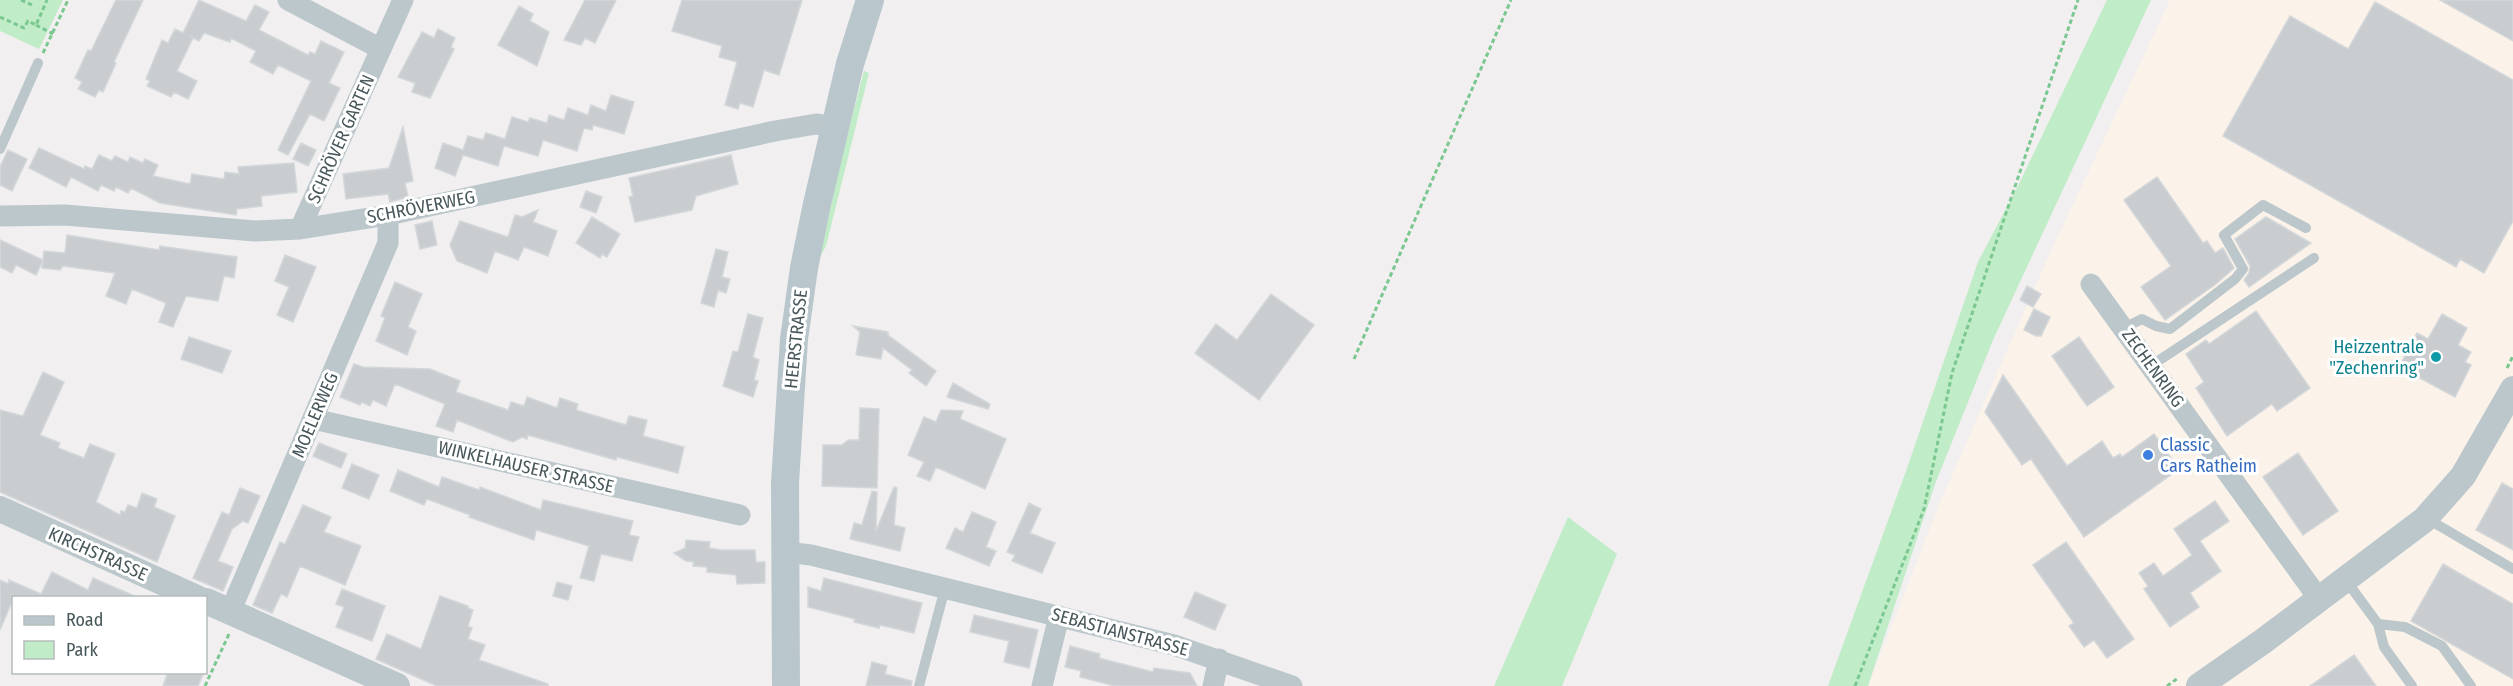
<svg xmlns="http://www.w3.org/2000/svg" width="2513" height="686" font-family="'Fira Sans Condensed',sans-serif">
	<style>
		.commercial { fill: #fbf2e9 }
		.green { fill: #c0ecc7 }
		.building { fill: #c9cdd0; stroke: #d3d7da; stroke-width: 1.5 }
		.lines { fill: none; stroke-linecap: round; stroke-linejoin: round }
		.path { stroke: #7ac890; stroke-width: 3; stroke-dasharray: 4.5 3; stroke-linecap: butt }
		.service { stroke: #bbc7cb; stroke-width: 10 }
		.minor { stroke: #bbc7cb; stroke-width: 21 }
		.tertiary { stroke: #bbc7cb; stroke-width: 26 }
		.secondary { stroke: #b9c7cd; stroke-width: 28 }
		.culture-dot { fill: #0f9aa8; stroke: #fff; stroke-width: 2 }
		.shop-dot { fill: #3f7fe0; stroke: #fff; stroke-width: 2 }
		.labels { text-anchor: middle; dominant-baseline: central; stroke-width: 6; stroke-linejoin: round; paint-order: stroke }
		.street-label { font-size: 18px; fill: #48575b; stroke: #fff }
		.culture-label { font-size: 18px; fill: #0d838f; stroke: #fff; text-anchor: end }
		.shop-label { font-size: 18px; fill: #366cbe; stroke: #fff; text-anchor: start }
	</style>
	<rect width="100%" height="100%" fill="#f1eff0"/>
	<path class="commercial" d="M2170 0H2513V686H1868L1941 500 2050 253Z"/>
	<path class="green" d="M0 0H63L39 49 0 31Z
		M2107 0H2151L1993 340 1935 484 1868 686H1828L1906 471 1978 262 2018 186Z
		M864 71 869 73 826 246 820 257 841 159Z
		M1568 517 1617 554 1562 686H1494Z"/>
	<path class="building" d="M116 0H143L114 62 116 63 103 92 99 90 95 97 78 89 82 82 75 78 88 50 91 51Z
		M199 0 246 21 255 5 269 12 259 30 308 55 310 52 315 54 321 41 344 52 329 83 340 88 324 121 310 114 288 155 278 150 311 81 278 65 273 74 250 62 256 51 231 38 230 42 204 33 199 41 190 36 193 38 177 71 197 81 188 99 174 92 171 97 147 86 150 81 146 79 162 40 168 43 175 29 183 33Z
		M585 0H616L595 43 585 38 581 45 564 40Z
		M682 0H802L779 75 764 70 753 107 740 103 738 109 725 105 737 62 719 57 722 46 672 31Z
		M2440 0H2513V41Z
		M2375 2 2513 80V221L2484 273 2460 259 2456 267 2223 136 2290 16 2348 49Z
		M519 6 533 14 530 21 549 32 537 66 498 45Z
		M438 29 455 38 451 47 454 49 430 98 412 92 415 83 398 77 422 32 434 38Z
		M611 95 634 102 624 134 593 125 592 130 584 128 577 151 543 140 538 156 504 146 498 166 463 155 455 176 435 168 443 143 463 150 468 136 483 140 486 133 505 139 512 117 528 122 530 118 547 123 549 115 564 120 568 108 588 115 591 105 606 111Z
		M403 127 413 181 405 183 408 197 390 202 388 194 346 199 343 174 389 168Z
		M301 143 316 150 308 166 293 159Z
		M39 148 84 169 85 166 92 169 99 155 112 161 115 156 128 162 130 157 143 163 145 159 158 165 153 176 190 184 192 174 224 179 225 172 239 174 238 167 294 163 297 192 261 196 262 206 237 209 236 215 160 203 131 188 128 193 116 187 114 191 101 185 98 191 71 177 66 187 29 168Z
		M8 150 27 159 12 191 0 185V167Z
		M731 155 738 184 696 196 692 210 635 222 629 197 633 196 629 178Z
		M2157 177 2203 243 2207 241 2215 253 2223 248 2234 268 2216 284 2165 320 2141 287 2171 266 2124 200Z
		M586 191 602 197 596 213 580 207Z
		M538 210 533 222 557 231 548 256 524 247 518 260 495 251 487 273 457 261 450 245 460 221 508 237 515 215 522 217Z
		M592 217 620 234 607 257 602 254 600 258 576 243Z
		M2266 217 2311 243 2249 287 2244 280 2249 273 2250 266 2235 239Z
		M432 221 437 245 420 249 415 225Z
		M67 235 159 250 160 246 237 257 234 278 224 276 218 301 186 296 173 327 159 322 166 303 132 289 126 304 106 296 115 273 63 266 60 270 42 268 44 251 65 253Z
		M0 240 43 260 36 275 16 265 12 273 0 267Z
		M716 249 728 252 722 277 730 279 726 293 718 290 714 307 701 303Z
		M285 255 316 267 293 322 277 315 289 287 275 281Z
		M395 282 422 294 408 327 416 331 407 355 376 341 385 318 381 316Z
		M2027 286 2041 294 2033 307 2020 300Z
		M1271 294 1314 325 1259 400 1195 353 1216 324 1237 340Z
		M2034 309 2050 317 2041 336H2036L2024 330Z
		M2256 311 2310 388 2277 411 2272 404 2227 436 2196 388 2204 382 2186 354 2206 340 2209 344Z
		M748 314 763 318 753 357 759 360 754 380 758 381 753 397 723 386 733 351 738 352Z
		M2442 314 2467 328 2458 345 2471 352 2465 362 2471 365 2455 397 2399 367 2417 333 2428 339Z
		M853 326 888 332V335L936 371 926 386 909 373 912 370 883 348 881 359 856 355 860 332Z
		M189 337 231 351 222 373 181 359Z
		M2079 337 2114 387 2087 406 2052 356Z
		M354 364 363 367 430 369 460 381 456 392 508 410 511 402 524 406 527 397 557 408 560 398 578 404 576 410 626 425 629 416 647 420 643 436 684 447 678 473 617 457 616 460 528 435 527 439 522 437 513 442 457 420 453 432 436 426 445 404 395 384 386 406 373 400 370 406 362 402 360 405 340 397Z
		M43 372 64 382 40 435 60 443 58 448 84 458 90 444 115 454 96 502 120 515 121 511 125 512 128 505 137 508 142 493 157 499 154 507 175 516 157 562 0 492V410L23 416Z
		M2003 375 2067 466 2102 441 2113 458 2120 454 2122 457 2154 434 2179 469 2084 537 2031 459 2022 465 1985 412Z
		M953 383 990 404 988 409 947 397Z
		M860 408 879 409 877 488 822 486 823 445H842L848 440H859Z
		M941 410 963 411 960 419 1006 439 985 489 936 467 930 481 917 476 924 462 908 455 924 417 936 422Z
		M319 443 347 454 341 468 313 456Z
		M2298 453 2338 511 2303 535 2263 477Z
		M352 464 379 475 369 499 342 488Z
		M398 470 439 487 442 477 479 490 480 487 541 510 543 500 633 521 629 535 639 537 632 561 601 554 594 581 580 578 589 546 536 530 534 540 469 517 470 515 427 499 424 505 390 491Z
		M2502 483 2513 489V550L2476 530Z
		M894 487 897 488 894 525 905 528 900 551 850 539 854 523 862 525 872 491 877 492 876 531Z
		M240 488 260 496 248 523 243 521 232 529 218 561 233 567 223 591 193 578 222 512 229 515Z
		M2215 501 2229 521 2200 541 2221 571 2190 593 2199 607 2170 627 2144 589 2148 586 2139 573 2154 563 2163 576 2192 555 2174 529Z
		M1029 503 1041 509 1030 533 1055 543 1042 573 1012 561 1015 555 1007 552Z
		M303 505 331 517 324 532 361 546 345 585 300 566 287 597 281 594 272 613 253 605 280 542 285 544Z
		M972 512 996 522 986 547 996 551 989 566 946 548 955 528 963 532Z
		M686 540 710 542 709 548 722 550H755L756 562H765V583L737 584 736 575 707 572V567L693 566 694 562 686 561 674 553 685 548Z
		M2066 542 2134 639 2107 658 2094 640 2084 647 2069 626 2074 623 2033 565Z
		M2443 564 2513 604V679L2411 621Z
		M52 572 88 590 93 578 137 597H14L0 630V580L8 584 9 580 41 594Z
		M824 578 922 603 914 633 880 625 879 628 854 622 855 619 808 607V587L821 591Z
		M557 582 572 586 568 600 553 596Z
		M342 589 385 606 372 641 336 627 344 607 336 604Z
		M1195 592 1226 605 1215 630 1184 617Z
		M440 596 468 606V608L473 610 468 626 472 628 468 639 485 645 479 660 548 684V686H437L376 659 387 634 421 649Z
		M974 615 1038 630 1029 668 1004 662 1009 641 970 632Z
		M1070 646 1100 654 1099 658 1153 672 1154 668 1190 673 1197 686H1115L1080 677 1081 671 1065 667Z
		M2354 655 2376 686H2310Z
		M872 662 887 666 885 674 912 681 911 686H866Z
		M168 672H204L198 686H163Z"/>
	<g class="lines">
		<path class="path" d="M21 0 32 5
			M0 17 24 28 28 21 36 25 47 0
			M36 25 53 34
			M43 53 68 0
			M1354 359 1511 0
			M2507 368 2513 356
			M205 686 229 634
			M1855 686 1924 509 1952 373 2078 0
			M2167 686 2178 678"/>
		<path class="service" d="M0 149 38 63
			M2124 328 2142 319 2156 326 2170 329 2235 279 2243 269 2224 235 2263 205 2306 228
			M2152 365 2314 258
			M2426 518 2513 569
			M2345 579 2378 624 2384 647 2412 686
			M2378 624 2405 627 2442 646 2471 686
			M919 686 945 588"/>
		<path class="minor" d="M288 0 381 49
			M0 216 65 215 255 231 300 229 388 215 775 131 816 124 836 127
			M300 229 403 0
			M2091 284 2319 599
			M313 419 740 515
			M786 552 811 555 1174 645 1292 686
			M230 612 388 243V215
			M1042 686 1059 616
			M1213 686 1219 659"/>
		<path class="tertiary" d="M0 509 197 598
			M206 601 397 686
			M2199 686 2262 642 2424 520 2463 476 2513 389"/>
		<path class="secondary" d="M786 686 785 483 794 339 804 268 817 204 850 64 870 0"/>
	</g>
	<circle class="culture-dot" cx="2436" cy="357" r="6"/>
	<circle class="shop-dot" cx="2148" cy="455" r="6"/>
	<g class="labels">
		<g class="street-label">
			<text transform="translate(341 139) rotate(-66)">SCHRÖVER GARTEN</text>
			<text transform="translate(421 207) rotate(-11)">SCHRÖVERWEG</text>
			<text transform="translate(796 339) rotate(-84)">HEERSTRASSE</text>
			<text transform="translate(2153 368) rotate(54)">ZECHENRING</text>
			<text transform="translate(315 415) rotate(-67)">MOELERWEG</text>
			<text transform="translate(526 467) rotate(13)">WINKELHAUSER STRASSE</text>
			<text transform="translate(98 554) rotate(24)">KIRCHSTRASSE</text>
			<text transform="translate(1120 632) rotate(15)">SEBASTIANSTRASSE</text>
		</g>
		<g class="culture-label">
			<text x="2424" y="347">Heizzentrale<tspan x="2424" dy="21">"Zechenring"</tspan></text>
		</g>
		<g class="shop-label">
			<text x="2160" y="445">Classic<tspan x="2160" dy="21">Cars Ratheim</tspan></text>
		</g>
	</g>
	<rect x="12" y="596" width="195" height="78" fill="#ffffff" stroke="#b6bcbd" stroke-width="1.5"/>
	<rect x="24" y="616" width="30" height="9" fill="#b9c7cd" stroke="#b6bcbd" stroke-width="1.5"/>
	<text x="66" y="626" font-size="18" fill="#48575b">Road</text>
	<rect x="24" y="641" width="30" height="18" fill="#c0ecc7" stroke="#b6bcbd" stroke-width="1.5"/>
	<text x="66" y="656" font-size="18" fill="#48575b">Park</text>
</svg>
